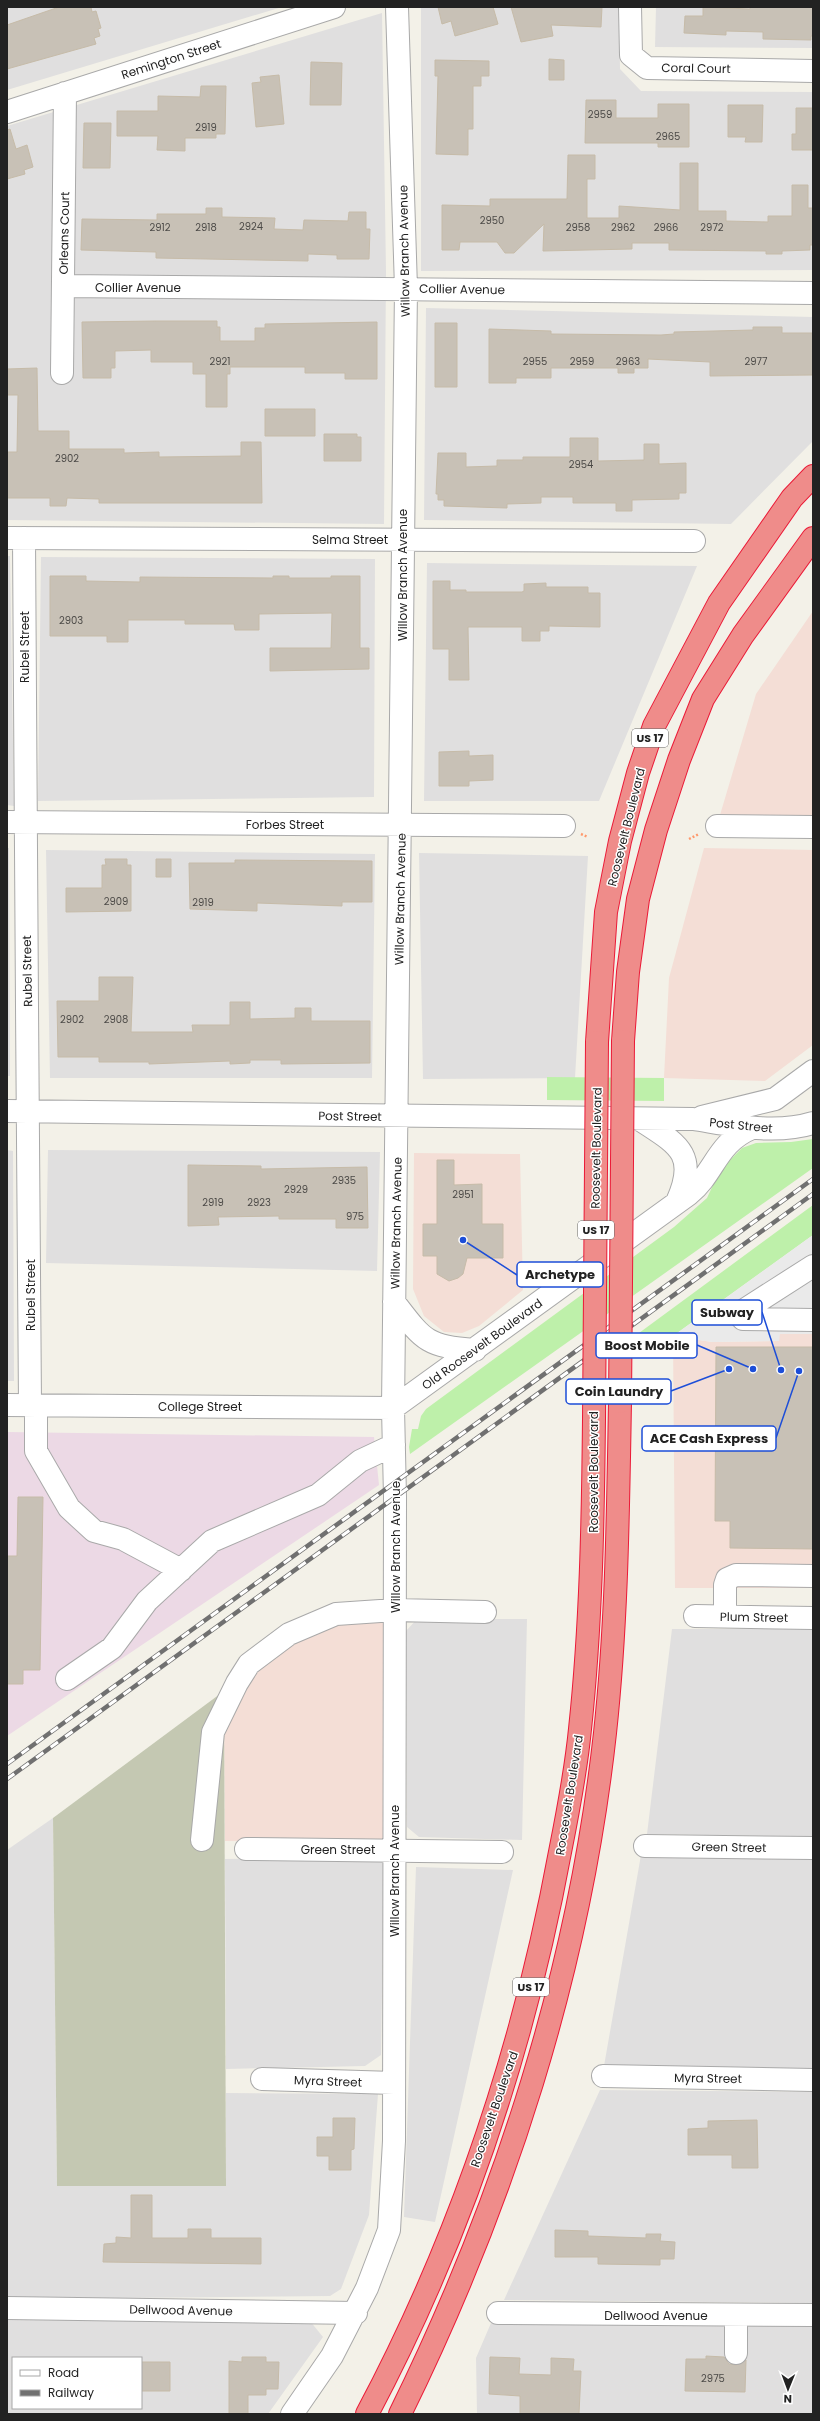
<svg xmlns="http://www.w3.org/2000/svg" width="820" height="2421" font-family="Poppins,sans-serif">
	<style>
		.residential { fill: #e0dfdf; fill-rule: evenodd }
		.commercial { fill: #f4ded6 }
		.industrial { fill: #ecd9e5 }
		.construction { fill: #c4c8b2 }
		.grass { fill: #bef0aa }
		.parking { fill: #eaeaea }
		.building { fill: #c8c1b6; stroke: #c6bba8 }
		.lines { fill: none; stroke-linecap: round; stroke-linejoin: round }
		.minor-casing { stroke: #a9a9a9; stroke-width: 24 }
		.highway-casing { stroke: #eb1a37; stroke-width: 24 }
		.path { stroke: #ff996c; stroke-width: 2.5; stroke-dasharray: 2 2; stroke-linecap: butt }
		.minor { stroke: #fff; stroke-width: 22 }
		.highway { stroke: #ef8c8a; stroke-width: 22 }
		.rail-casing { stroke: #707070; stroke-width: 4.5 }
		.rail { stroke: #fff; stroke-width: 3; stroke-dasharray: 9; stroke-linecap: butt }
		.highway-bridge-casing { stroke: #eb1a37; stroke-width: 24; stroke-linecap: butt }
		.highway-bridge { stroke: #ef8c8a; stroke-width: 22 }
		.labels { text-anchor: middle; dominant-baseline: central; stroke-width: 3; stroke-linejoin: round; paint-order: stroke }
		.number-label { font-size: 10px; fill: #4c4a47 }
		.shield { fill: #fff; stroke: #646464; stroke-width: 1 }
		.shield-label { font-size: 11px; font-weight: bold; fill: #222 }
		.street-label { font-size: 12px; fill: #222; stroke: #fff }
		.leader { fill: none; stroke: #1d4ed8; stroke-width: 1.5 }
		.callout-dot { fill: #1d4ed8; stroke: #fff; stroke-width: 1.5 }
		.callout { fill: #fff; stroke: #1d4ed8; stroke-width: 1.5 }
		.callout-label { font-size: 13px; text-anchor: middle; font-weight: bold; fill: #222 }
	</style>
	<rect width="100%" height="100%" fill="#f3f1e8"/>
	<path class="residential" d="M7 7H282L7 90Z
		M421 7H619L620 69 641 91 813 92V270L421 271Z
		M656 7H813V48L655 47Z
		M382 13 386 272 384 524 7 520V126Z
		M426 308 813 317V441L731 524 424 520Z
		M7 556H10L14 806 7 805Z
		M41 557 375 559 374 797 38 801Z
		M427 563 697 566 599 801H424Z
		M7 848H9L10 1076H7Z
		M46 850 375 854 372 1078H50Z
		M419 853 588 856 575 1078 423 1079Z
		M7 1150 13 1151 14 1381H7Z
		M48 1150 380 1152 377 1271 46 1263Z
		M417 1619H527L522 1840 419 1837 407 1827 406 1631Z
		M672 1629H813V1837L647 1834Z
		M53 1818 57 2186H226V2093L378 2094 369 2215 341 2289 330 2296 7 2299V1850Z
		M641 1855 813 1859V2070L604 2066Z
		M376 1857 384 1863 381 2055 365 2066 226 2069 225 1859Z
		M416 1867 513 1870 435 2222 404 2217Z
		M600 2090 813 2092V2303L504 2300Z
		M7 2320 310 2321 323 2337 268 2414H7ZM13 2358H141V2408H13Z
		M491 2323 813 2325V2414H477L476 2358Z"/>
	<path class="commercial" d="M813 611V816L720 815 756 694Z
		M704 848 813 850V1045L765 1081 664 1078 669 978Z
		M414 1153 520 1154 523 1290 479 1326 462 1333 444 1332 424 1316 413 1289Z
		M779 1334H813V1588H675L673 1336 712 1342 779 1341Z
		M386 1617 383 1842 225 1841 224 1719 246 1677 290 1641 337 1621Z"/>
	<path class="industrial" d="M7 1432 374 1437 379 1485 7 1736Z"/>
	<path class="construction" d="M224 1691 226 2186H57L53 1818Z"/>
	<path class="grass" d="M547 1077 664 1078V1101L547 1100Z
		M813 1139V1168L410 1454 409 1447 412 1429H418L421 1416 426 1409 674 1227 707 1198 720 1170 742 1148 756 1143 791 1142Z
		M813 1205V1235L673 1336V1347L638 1341 639 1333Z"/>
	<path class="parking" d="M813 1235V1334H780L779 1341 712 1342 673 1336Z"/>
	<path class="building" d="M59 7H91L92 12 96 11 101 28 98 29 100 36 94 38 96 44 7 69V25Z
		M438 7H493L498 24 455 36 451 21 442 24Z
		M511 7H602L601 27 551 25 553 36 521 42Z
		M703 7 750 9V7H813V36H811V40L763 39V32L726 31V35L684 33 685 16H703Z
		M549 59 564 60V80H549Z
		M435 60 489 61V76H481V86H473V129H468V155L436 154 438 76H435Z
		M311 62 342 63 341 105H310Z
		M279 75 284 124 256 127 252 83 261 82 260 77Z
		M201 86H226L225 134H216V138H185V151L157 150 158 136H117V111H158V96L200 97Z
		M586 100H616V118H658V104H689V147H658V143H585Z
		M728 105H763L762 142H745L746 137H728Z
		M796 108H813V150H792V134H796Z
		M84 123H111L110 168H83Z
		M10 129 16 149 27 145 33 167 24 170 25 174 7 179V130Z
		M568 155H595V179H587V218H619V206L680 210V163H698V211H726V221L768 222V216H792V185H808V208H813V245H810V250L782 251V254H766V251L669 250V243H632V249L543 251 544 224 514 253H505L497 242H460L459 250H442V205L490 206V199H567Z
		M206 208H222V217L275 218 274 229 303 230 304 220 348 221 349 212H366V229H370L369 259H337V255L308 254V261L156 258V252L81 250 82 219 157 220V214H206Z
		M156 321H217V327H220V341H255V328H265V324L377 322V379H345V373H305V367H230V374H227V407H206V374H193V362H151V350L115 351V368H111V378H83L82 322Z
		M435 323H457V387H435Z
		M753 327H782V333H813V375L710 376V362L648 359V368H634V373H618V368H551V378H516V383H489V329L551 331V334L661 335 674 334V332L753 330Z
		M37 368 38 431H69V449H124V453L159 452V457L241 456V442H261L262 503H99V499L67 498 66 506H50V498H7V452H17L18 395H7V369Z
		M265 409H315V436H265Z
		M324 434H357V437H361V461H324Z
		M570 438H598V461L644 460V444H659V464L686 463V493H679V499L632 500V511H616V503H573V497H541V503L507 504V508L444 506V500H438V494H436L438 453H466V467L497 466V460H523V457H570Z
		M50 576H86V581L140 582V577L273 578V576H289V578H331V576H360V648H369V669L270 671V648H331L332 613 259 614V630H235L234 624H185V620H128V642H107V636H50Z
		M433 581H450V590H466V592H522L524 591V584L546 583V587H588V593H600V627L549 626V631H540V641H522V627H468L469 680H449V649H433Z
		M469 751V756L493 755V780L469 781V786H439V752Z
		M105 859H127V865H131V911L66 912V888H102V865H106Z
		M156 859H171V877H156Z
		M235 860 372 861V902H342V906L257 903V911L190 909 189 863H235Z
		M99 977H133L131 1032H193L192 1025H230V1002H250V1019L295 1018V1008H311V1021H370V1063L281 1064V1060H250V1063L230 1064V1061L149 1064V1062H99V1057H58L57 1001H99Z
		M437 1160H454V1185L482 1184V1224H503V1258H467L463 1274 458 1278 449 1281 437 1274V1256H423V1224H437Z
		M188 1165 261 1166V1169L367 1167 368 1228H336V1219H279V1216L218 1217 219 1225 188 1226Z
		M716 1347H813V1549L730 1548V1521H715Z
		M18 1497H43L40 1670H23V1684H7V1556H17Z
		M333 2118H355L354 2149 351 2150V2170H329V2156H317V2137H333Z
		M757 2120 758 2168H732V2155H688V2129L708 2128V2121Z
		M131 2195H152V2238H188V2229H211V2238H261V2264L103 2262 104 2244 116 2243V2237L131 2238Z
		M555 2230 588 2231V2236L646 2238V2234H661L660 2241 675 2242 674 2259H660V2265L598 2264V2257H555Z
		M706 2356 724 2357 729 2364 736 2365 746 2360 745 2392 685 2391 686 2359H706Z
		M242 2357H266V2362H279L278 2389H266V2395H248V2414H229V2361L242 2362Z
		M490 2357 520 2358 519 2374 551 2375V2358L574 2359 573 2371H581L579 2414H520V2396L489 2394Z
		M141 2362H170V2391H141Z"/>
	<g class="lines">
		<g class="minor-casing">
			<path id="minor" d="M630 7 631 55 647 68 813 71
				M7 112 334 7
				M63 286 813 293
				M62 373 65 93
				M7 538 694 541
				M24 538C24 827 29 1116 30 1405
				M7 822 564 826
				M717 826 813 827
				M7 1111 693 1119C732 1125 774 1135 813 1123
				M702 1117 775 1099 813 1071
				M639 1119C677 1144 699 1153 677 1202
				M813 1266 738 1314 743 1319 813 1320
				M394 1302C424 1341 426 1346 475 1350
				M7 1405 393 1408
				M36 1405V1451L69 1508 94 1531 123 1539 181 1570
				M393 1408 689 1194C715 1173 716 1143 752 1128
				M695 1616 813 1618
				M725 1616V1585L727 1579 736 1575 813 1576
				M67 1679 112 1648 147 1601 212 1541 318 1495 360 1461 394 1445
				M202 1840 213 1732 237 1683 249 1664 289 1634 336 1614 395 1610 485 1612
				M645 1846 813 1848
				M246 1849 502 1852
				M603 2076 813 2080
				M262 2079 394 2083
				M7 2308 356 2313
				M498 2313 813 2315
				M736 2315V2353
				M292 2414 332 2356 367 2288 389 2230 394 2141 395 1497 393 1408 406 288 397 7"/>
		</g>
		<g class="highway-casing">
			<path id="highway" d="M623 1041 628 972 638 899 656 830 679 760 703 699 743 635 813 538
				M597 1042 606 912 620 841 638 773 654 726 719 603 792 498 813 476
				M367 2414C460 2239 524 2047 560 1852 568 1812 576 1770 580 1729 591 1626 593 1522 594 1419
				M400 2414C505 2201 579 1970 605 1733 617 1622 618 1512 620 1402"/>
		</g>
		<path class="path" d="M581 834 588 837
			M689 839 699 834"/>
		<use href="#minor" class="minor"/>
		<use href="#highway" class="highway"/>
		<g class="rail-casing">
			<path id="rail" d="M7 1764 813 1179
				M7 1779 813 1194"/>
		</g>
		<use href="#rail" class="rail"/>
		<g class="highway-bridge-casing">
			<path id="highway-bridge" d="M620 1402 623 1041
				M594 1419 597 1042"/>
		</g>
		<use href="#highway-bridge" class="highway-bridge"/>
	</g>
	<g class="labels">
		<g class="number-label">
			<text x="600" y="114">2959</text>
			<text x="206" y="127">2919</text>
			<text x="668" y="136">2965</text>
			<text x="492" y="220">2950</text>
			<text x="251" y="226">2924</text>
			<text x="160" y="227">2912</text>
			<text x="206" y="227">2918</text>
			<text x="578" y="227">2958</text>
			<text x="623" y="227">2962</text>
			<text x="666" y="227">2966</text>
			<text x="712" y="227">2972</text>
			<text x="220" y="361">2921</text>
			<text x="535" y="361">2955</text>
			<text x="582" y="361">2959</text>
			<text x="628" y="361">2963</text>
			<text x="756" y="361">2977</text>
			<text x="67" y="458">2902</text>
			<text x="581" y="464">2954</text>
			<text x="71" y="620">2903</text>
			<text x="116" y="901">2909</text>
			<text x="203" y="902">2919</text>
			<text x="72" y="1019">2902</text>
			<text x="116" y="1019">2908</text>
			<text x="344" y="1180">2935</text>
			<text x="296" y="1189">2929</text>
			<text x="463" y="1194">2951</text>
			<text x="213" y="1202">2919</text>
			<text x="259" y="1202">2923</text>
			<text x="355" y="1216">975</text>
			<text x="713" y="2378">2975</text>
		</g>
		<g class="shield">
			<rect x="632" y="729" width="36" height="18" rx="3"/>
			<rect x="578" y="1221" width="36" height="18" rx="3"/>
			<rect x="513" y="1978" width="36" height="18" rx="3"/>
		</g>
		<g class="shield-label">
			<text x="650" y="738">US 17</text>
			<text x="596" y="1230">US 17</text>
			<text x="531" y="1987">US 17</text>
		</g>
		<g class="street-label">
			<text transform="translate(171 59) rotate(-18)">Remington Street</text>
			<text transform="translate(696 68) rotate(1)">Coral Court</text>
			<text transform="translate(64 233) rotate(-89)">Orleans Court</text>
			<text transform="translate(404 251) rotate(-91)">Willow Branch Avenue</text>
			<text x="138" y="287">Collier Avenue</text>
			<text transform="translate(462 289) rotate(1)">Collier Avenue</text>
			<text x="350" y="539">Selma Street</text>
			<text transform="translate(402 575) rotate(-90)">Willow Branch Avenue</text>
			<text transform="translate(24 647) rotate(-90)">Rubel Street</text>
			<text x="285" y="824">Forbes Street</text>
			<text transform="translate(626 827) rotate(-76)">Roosevelt Boulevard</text>
			<text transform="translate(400 899) rotate(-89)">Willow Branch Avenue</text>
			<text transform="translate(27 971) rotate(-91)">Rubel Street</text>
			<text transform="translate(350 1116) rotate(1)">Post Street</text>
			<text transform="translate(741 1125) rotate(6)">Post Street</text>
			<text transform="translate(596 1148) rotate(-89)">Roosevelt Boulevard</text>
			<text transform="translate(396 1223) rotate(-89)">Willow Branch Avenue</text>
			<text transform="translate(30 1295) rotate(-90)">Rubel Street</text>
			<text transform="translate(482 1344) rotate(-36)">Old Roosevelt Boulevard</text>
			<text x="200" y="1406">College Street</text>
			<text transform="translate(593 1472) rotate(-90)">Roosevelt Boulevard</text>
			<text transform="translate(395 1547) rotate(-90)">Willow Branch Avenue</text>
			<text transform="translate(754 1617) rotate(1)">Plum Street</text>
			<text transform="translate(569 1795) rotate(-81)">Roosevelt Boulevard</text>
			<text transform="translate(729 1847) rotate(1)">Green Street</text>
			<text x="338" y="1849">Green Street</text>
			<text transform="translate(394 1871) rotate(-90)">Willow Branch Avenue</text>
			<text transform="translate(708 2078) rotate(1)">Myra Street</text>
			<text transform="translate(328 2081) rotate(2)">Myra Street</text>
			<text transform="translate(494 2109) rotate(-71)">Roosevelt Boulevard</text>
			<text transform="translate(181 2310) rotate(1)">Dellwood Avenue</text>
			<text x="656" y="2315">Dellwood Avenue</text>
		</g>
	</g>
	<path class="leader" d="M463 1240L517 1275M781 1370L762 1312M753 1369L697 1345M729 1369L671 1391M799 1371L776 1438"/>
	<g class="callout-dot">
		<circle cx="463" cy="1240" r="4"/>
		<circle cx="781" cy="1370" r="4"/>
		<circle cx="753" cy="1369" r="4"/>
		<circle cx="729" cy="1369" r="4"/>
		<circle cx="799" cy="1371" r="4"/>
	</g>
	<g class="callout">
		<rect x="517" y="1262" width="86" height="25" rx="4"/>
		<rect x="692" y="1300" width="70" height="25" rx="4"/>
		<rect x="596" y="1333" width="101" height="25" rx="4"/>
		<rect x="566" y="1379" width="105" height="25" rx="4"/>
		<rect x="642" y="1426" width="134" height="25" rx="4"/>
	</g>
	<g class="callout-label">
		<text x="560" y="1279">Archetype</text>
		<text x="727" y="1317">Subway</text>
		<text x="647" y="1350">Boost Mobile</text>
		<text x="619" y="1396">Coin Laundry</text>
		<text x="709" y="1443">ACE Cash Express</text>
	</g>
	<rect width="820" height="2421" fill="none" stroke="#222222" stroke-width="16"/>
	<rect x="12" y="2357" width="130" height="52" fill="#ffffff" stroke="#a7a7a7"/>
	<rect x="20" y="2370" width="20" height="6" fill="#ffffff" stroke="#a7a7a7"/>
	<text x="48" y="2377" font-size="12" fill="#222222">Road</text>
	<rect x="20" y="2390" width="20" height="6" fill="#707070" stroke="#a7a7a7"/>
	<text x="48" y="2397" font-size="12" fill="#222222">Railway</text>
	<g transform="translate(788 2389) rotate(181)" stroke="#ffffff" stroke-width="3" paint-order="stroke">
	<path d="M0-3L7 15L0 10L-7 15Z" fill="#222222"/>
	<text y="-6" font-size="11" font-weight="bold" text-anchor="middle" fill="#222222">N</text>
	</g>
</svg>
